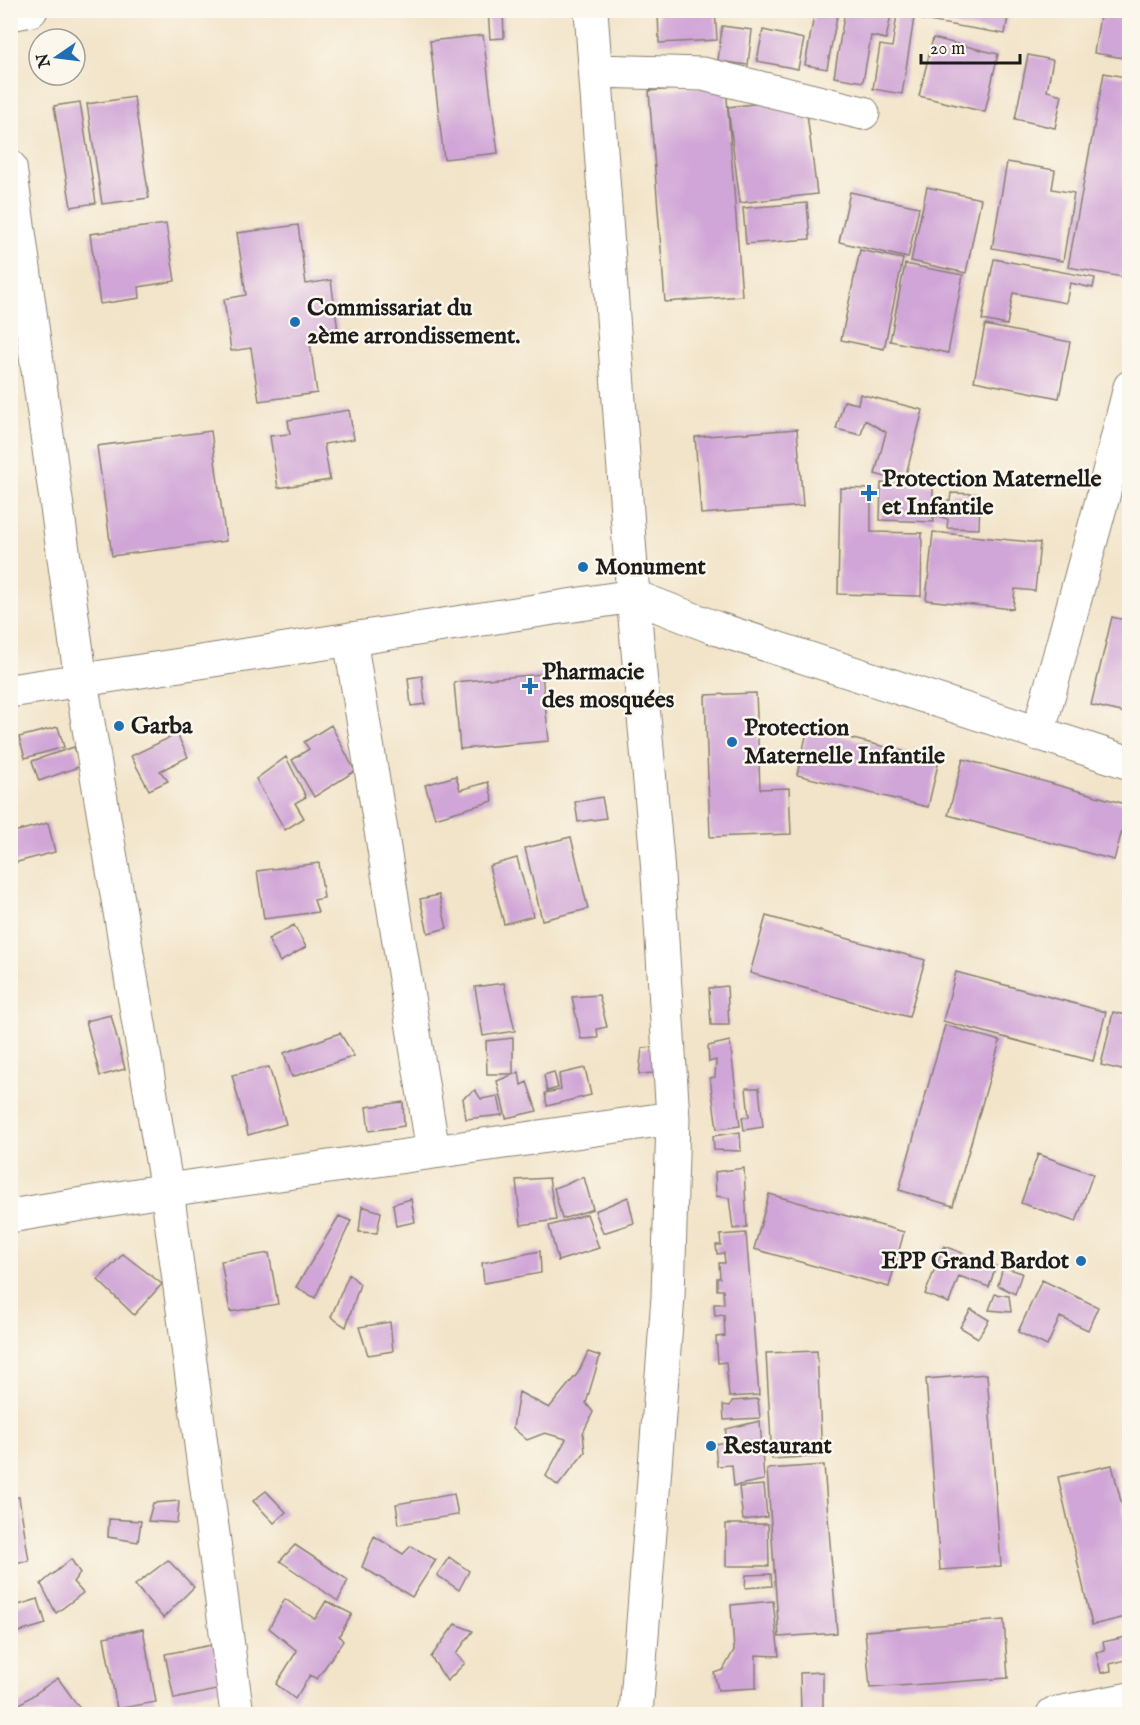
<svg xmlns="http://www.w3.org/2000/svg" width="1140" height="1725" font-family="'IM FELL English',serif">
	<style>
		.building { fill: #d0a5d7 }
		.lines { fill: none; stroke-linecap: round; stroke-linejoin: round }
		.minor-casing { stroke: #878072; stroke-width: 35 }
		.minor { stroke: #fff; stroke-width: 33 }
		.poi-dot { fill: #1f6fb2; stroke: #fbf7ec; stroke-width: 2 }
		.labels { text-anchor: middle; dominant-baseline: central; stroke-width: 5; stroke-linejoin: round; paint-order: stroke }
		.poi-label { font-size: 24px; font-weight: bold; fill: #1c1c1c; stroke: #fbf7ec; text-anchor: start }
	</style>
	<rect width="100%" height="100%" fill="#fbf7ec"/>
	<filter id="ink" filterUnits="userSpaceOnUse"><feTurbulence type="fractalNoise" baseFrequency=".0167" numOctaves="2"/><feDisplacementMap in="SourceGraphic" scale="12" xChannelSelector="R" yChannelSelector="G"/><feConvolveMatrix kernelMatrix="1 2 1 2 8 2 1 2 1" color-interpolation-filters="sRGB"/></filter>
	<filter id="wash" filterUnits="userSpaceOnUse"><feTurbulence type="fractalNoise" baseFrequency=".008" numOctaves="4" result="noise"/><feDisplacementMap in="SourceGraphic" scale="24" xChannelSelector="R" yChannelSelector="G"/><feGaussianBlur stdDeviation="1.35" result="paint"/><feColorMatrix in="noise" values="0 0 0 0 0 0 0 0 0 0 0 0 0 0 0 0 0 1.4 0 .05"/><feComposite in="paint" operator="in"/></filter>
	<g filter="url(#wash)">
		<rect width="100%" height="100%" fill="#f2e4c9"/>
		<g id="blocks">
			<path class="building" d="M488 10H503L504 38 490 39Z
				M658 10H715L717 40 659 43Z
				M815 10 838 11 827 69 805 65Z
				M845 10H892L886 39 871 36 863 82 834 77Z
				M923 10H1009L1005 34 922 20Z
				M1101 10 1130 12V59L1094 53Z
				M897 15 914 18 902 94 873 89 880 45 892 47Z
				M722 26 752 30 748 65 718 61Z
				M763 30 804 39 798 69 757 61Z
				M483 35 498 153 444 159 430 41Z
				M933 38 998 54 985 112 919 96Z
				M1028 55 1053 60 1047 91 1062 95 1055 128 1015 119Z
				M1104 73 1130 78V251L1127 250 1122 277 1068 267Z
				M726 85 742 296 665 302 649 91Z
				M134 97 149 198 102 204 87 104Z
				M805 98 817 194 740 203 728 107Z
				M80 102 96 203 71 207 54 106Z
				M1007 162 1055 170 1052 189 1074 193 1063 261 992 248Z
				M927 187 981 199 966 273 911 261Z
				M850 192 919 207 908 258 839 242Z
				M807 203 810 239 746 244 743 208Z
				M166 224 175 281 139 287 140 298 100 304 90 234Z
				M298 225 306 284 331 280 338 331 309 335 317 393 259 401 251 348 231 351 224 299 246 295 237 233Z
				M860 250 903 259 884 349 841 340Z
				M994 259 1095 278 1093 288 1070 283 1066 303 1013 293 1007 325 982 320Z
				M905 264 963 275 948 353 890 341Z
				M985 325 1070 342 1059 398 974 381Z
				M860 394 923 410 904 482 875 474 886 432 865 420 861 435 836 429 844 401 858 404Z
				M349 410 354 439 324 444 330 480 278 488 270 436 290 434 288 420Z
				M797 429 803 506 701 514 695 437Z
				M211 431 226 541 112 556 97 446Z
				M881 483 933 485V501H950L951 493 980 494 979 529 947 528 948 519 933 515 934 522 880 520Z
				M840 488 871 489V532L922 533 921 596 838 594Z
				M933 532 1040 543 1035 591 1015 589 1013 609 926 600Z
				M1112 617 1130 621V714L1091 705Z
				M542 674 549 741 460 749 454 682Z
				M422 676 425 704 411 706 408 678Z
				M756 693 760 789 789 788 791 834 710 837 705 695Z
				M331 725 355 771 314 797 292 760 309 749 304 742Z
				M58 727 64 747 25 758 19 737Z
				M808 728 939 760 928 807 797 775Z
				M177 734 188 757 160 771 168 781 149 790 131 756Z
				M74 747 81 766 39 781 32 761Z
				M286 757 306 797 295 803 304 818 285 830 256 779Z
				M963 759 1129 805 1114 860 948 815Z
				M456 776 460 790 488 782 493 801 435 818 425 785Z
				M602 797 606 818 578 822 575 802Z
				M48 823 55 852 10 864V833Z
				M571 837 588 909 542 920 525 848Z
				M517 858 533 916 504 924 489 866Z
				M319 863 324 898 314 900 318 912 264 919 257 871Z
				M439 895 447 928 428 933 420 899Z
				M766 916 925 960 909 1017 750 973Z
				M294 925 306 947 280 962 268 939Z
				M956 972 1106 1012 1093 1061 943 1021Z
				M504 983 515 1031 483 1036 475 987Z
				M727 986 729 1025H711L709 988Z
				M599 995 607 1027 597 1029 598 1038 581 1039 572 997Z
				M1113 1012 1130 1016V1072L1101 1065Z
				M111 1015 125 1069 100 1076 86 1021Z
				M945 1025 1000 1041 953 1206 899 1190Z
				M340 1033 354 1056 292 1077 284 1053Z
				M513 1038V1074H487L486 1041Z
				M730 1041 740 1126 717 1129 710 1078 715 1077 716 1060 709 1062 708 1046Z
				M655 1047V1073L639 1074 642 1048Z
				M269 1067 286 1124 248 1135 232 1075Z
				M585 1068 591 1095 547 1106 545 1093 561 1090 559 1074Z
				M519 1072 521 1085 527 1082 537 1111 506 1118 497 1081Z
				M554 1072 558 1088 547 1091 544 1075Z
				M746 1088H759L763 1127 744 1130 742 1117H749Z
				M475 1090 481 1099 498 1096 502 1115 466 1119 463 1098Z
				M403 1102 404 1126 369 1131 366 1107Z
				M740 1132 741 1151 714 1150 713 1136Z
				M1038 1154 1093 1174 1076 1222 1021 1203Z
				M744 1168 747 1227 733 1229 729 1198 716 1196 715 1172Z
				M584 1177 593 1209 562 1219 554 1188Z
				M549 1178 556 1220 521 1225 516 1180Z
				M769 1194 904 1232 889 1287 754 1249Z
				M628 1197 634 1223 603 1233 595 1211Z
				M411 1199 415 1222 396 1226 393 1204Z
				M362 1206 381 1212 377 1233 359 1232Z
				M587 1214 599 1248 558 1261 549 1226Z
				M339 1216 351 1221 315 1298 296 1287Z
				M746 1233 759 1395 729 1397 726 1362 718 1363 716 1337 725 1336 724 1315 715 1316 714 1304H724L723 1290H717V1278H720L719 1263H725L724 1253 717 1254 716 1245H721L720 1235Z
				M944 1246 996 1266 989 1287 959 1276 949 1303 925 1294Z
				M540 1251 541 1273 484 1283 482 1263Z
				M269 1253 278 1304 230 1312 221 1261Z
				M123 1254 162 1284 134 1315 98 1280Z
				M1003 1267 1022 1273 1015 1294 998 1285Z
				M349 1274 360 1284 346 1327 331 1317Z
				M1042 1280 1098 1307 1088 1330 1060 1317 1047 1346 1018 1332Z
				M995 1294 1009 1296 1011 1312 989 1310Z
				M971 1309 989 1320 978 1338 960 1327Z
				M390 1322 393 1351 368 1355 359 1327Z
				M817 1351 822 1456 772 1459 766 1353Z
				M588 1352 600 1356 586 1403 593 1412 583 1433 585 1452 558 1486 546 1476 566 1439 545 1433 527 1440 513 1428 519 1392 549 1408 578 1373Z
				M987 1374 1001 1566 940 1570 926 1379Z
				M758 1399 760 1418 724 1420 723 1405 730 1406 732 1401Z
				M760 1421 764 1480 734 1486 732 1465 717 1466 715 1444 725 1442 726 1429Z
				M824 1465 837 1633 779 1637 767 1469Z
				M1112 1465 1130 1538V1616L1092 1625 1058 1477Z
				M764 1485 767 1517 743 1520 739 1487Z
				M266 1491 286 1512 274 1523 253 1501Z
				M454 1494 458 1515 399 1524 396 1504Z
				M19 1497 29 1561 10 1563V1498Z
				M179 1501 177 1523 148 1521 153 1503Z
				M109 1519 141 1521 138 1542 108 1537Z
				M726 1524H768L769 1566H726Z
				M374 1536 403 1554 411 1546 436 1560 412 1597 362 1567Z
				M295 1545 348 1580 338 1601 280 1561Z
				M449 1557 469 1571 459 1590 437 1575Z
				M71 1559 80 1573 73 1582 83 1593 56 1613 41 1584Z
				M168 1560 194 1587 163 1618 135 1585Z
				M771 1574 772 1586 745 1588 746 1575Z
				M38 1599 46 1624 19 1632 12 1607Z
				M285 1599 315 1619 326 1601 352 1614 339 1636 343 1641 317 1679 310 1675 295 1699 276 1684 297 1651 269 1628Z
				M773 1601 779 1656 756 1655V1688L718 1690 714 1673 723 1670 734 1650 731 1605Z
				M1004 1620 1008 1678 870 1688 865 1631Z
				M455 1624 473 1631 456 1654 465 1663 447 1681 431 1657Z
				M143 1629 156 1702 117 1709 104 1637Z
				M1130 1636V1659L1110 1664 1111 1671 1101 1673 1096 1652 1105 1650 1103 1642Z
				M217 1644 226 1688 174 1699 165 1654Z
				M823 1672V1714H801L800 1673Z
				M58 1678 81 1710 74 1714H10V1711Z"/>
		</g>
	</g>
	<g filter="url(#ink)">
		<use href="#blocks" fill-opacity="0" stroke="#878072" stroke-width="1.5"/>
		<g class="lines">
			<g class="minor-casing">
				<path id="minor" d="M591 10 633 596 657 859 673 1118 668 1297 636 1714
					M10 14 31 10
					M596 71 703 74 863 113
					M10 167 81 681 167 1190 237 1714
					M350 639 433 1151
					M10 691 633 596 718 629 1130 763
					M1038 734 1102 500 1130 387
					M10 1216 167 1190 673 1118
					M1053 1714 1130 1699"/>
			</g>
			<use href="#minor" class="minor"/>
		</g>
	</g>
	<g class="poi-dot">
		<circle cx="295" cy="322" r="6"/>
		<path d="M866 484h6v6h6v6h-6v6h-6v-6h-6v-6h6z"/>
		<circle cx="583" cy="567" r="6"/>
		<path d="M527 677h6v6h6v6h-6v6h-6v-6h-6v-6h6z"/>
		<circle cx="119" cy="726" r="6"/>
		<circle cx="732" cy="742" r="6"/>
		<circle cx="1081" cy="1261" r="6"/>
		<circle cx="711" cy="1446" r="6"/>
	</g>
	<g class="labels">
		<g class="poi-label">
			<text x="307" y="308">Commissariat du<tspan x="307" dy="28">2ème arrondissement.</tspan></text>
			<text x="882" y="479">Protection Maternelle<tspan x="882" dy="28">et Infantile</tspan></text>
			<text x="595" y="567">Monument</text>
			<text x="542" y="672">Pharmacie<tspan x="542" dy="28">des mosquées</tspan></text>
			<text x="131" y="726">Garba</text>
			<text x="744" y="728">Protection<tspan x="744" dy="28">Maternelle Infantile</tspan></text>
			<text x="1069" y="1261" text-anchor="end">EPP Grand Bardot</text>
			<text x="723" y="1446">Restaurant</text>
		</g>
	</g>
	<rect width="1140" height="1725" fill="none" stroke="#fbf7ec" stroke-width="36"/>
	<g transform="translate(57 57) rotate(256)"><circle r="28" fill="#fbf7ec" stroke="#a29f99" stroke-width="1.5"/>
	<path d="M0-4.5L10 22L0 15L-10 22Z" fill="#1f6fb2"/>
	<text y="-9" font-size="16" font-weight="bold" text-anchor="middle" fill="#1c1c1c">N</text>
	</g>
	<path d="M921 54v9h99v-9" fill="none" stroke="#1c1c1c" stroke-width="3"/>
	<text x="930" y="54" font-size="18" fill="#1c1c1c" stroke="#fbf7ec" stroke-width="4.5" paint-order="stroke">20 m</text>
</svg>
